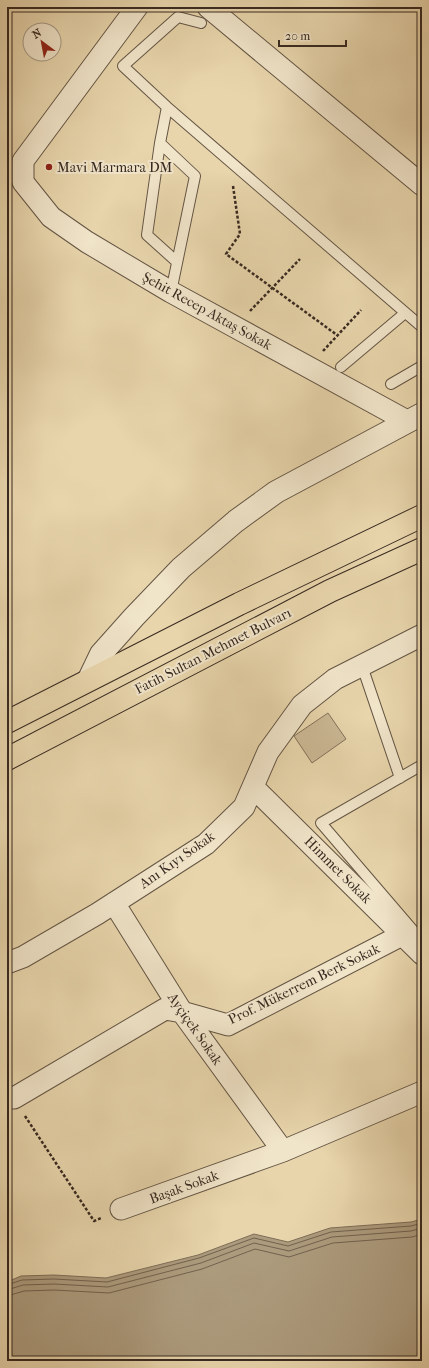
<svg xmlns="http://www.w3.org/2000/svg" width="429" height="1368" font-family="'IM FELL French Canon',serif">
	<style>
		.green { fill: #cab894; stroke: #81715a }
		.water { fill: #ac9b7d; stroke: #7e6e58 }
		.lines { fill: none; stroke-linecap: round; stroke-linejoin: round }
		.shore { stroke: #72624f; stroke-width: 1 }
		.service-casing { stroke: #645544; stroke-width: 12 }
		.minor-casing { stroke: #645544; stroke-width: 23 }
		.tertiary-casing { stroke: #645544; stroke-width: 24 }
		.primary-casing { stroke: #382a21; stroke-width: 24 }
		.path { stroke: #382a21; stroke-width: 2.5; stroke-dasharray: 3 2; stroke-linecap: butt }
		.service { stroke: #f0e4c9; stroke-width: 10 }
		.minor { stroke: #f0e4c9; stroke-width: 21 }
		.tertiary { stroke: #f0e4c9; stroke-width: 22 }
		.primary { stroke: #e8d5ac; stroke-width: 22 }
		.poi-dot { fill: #8f2418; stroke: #f0e4c9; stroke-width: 1.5 }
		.labels { text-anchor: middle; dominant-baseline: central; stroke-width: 4; stroke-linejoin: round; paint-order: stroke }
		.poi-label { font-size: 14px; fill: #382a21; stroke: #f0e4c9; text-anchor: start }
		.street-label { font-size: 14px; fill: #382a21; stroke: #f0e4c9 }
	</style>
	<rect width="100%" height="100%" fill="#e8d5ac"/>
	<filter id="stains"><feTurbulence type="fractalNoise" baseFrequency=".005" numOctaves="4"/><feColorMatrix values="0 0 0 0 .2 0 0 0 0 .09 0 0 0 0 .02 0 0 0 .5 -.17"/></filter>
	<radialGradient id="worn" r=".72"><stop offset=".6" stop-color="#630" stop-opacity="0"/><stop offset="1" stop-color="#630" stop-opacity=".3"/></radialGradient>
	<path class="green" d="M328 713 346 739 312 763 294 736Z"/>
	<path class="water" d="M422 1219V1361H7V1282L21 1276 54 1275 106 1278 198 1255 254 1234 288 1242 330 1228 411 1222Z"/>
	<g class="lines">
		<path class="shore" d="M7 1285 22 1280 54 1279 107 1282 199 1258 254 1238 288 1246 331 1232 411 1226 422 1223
			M7 1290 23 1285 54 1284 108 1287 201 1263 254 1243 289 1251 332 1237 411 1231 422 1228
			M7 1296 24 1291 54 1290 109 1293 202 1269 255 1249 289 1257 333 1243 412 1237 422 1234"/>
		<g class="service-casing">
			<path id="service" d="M201 23 178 17 123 66 167 107 422 327
				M160 143 167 107
				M171 292 195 176 160 143 147 235 177 262
				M341 367 405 313
				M391 384 422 366
				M362 666 400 778
				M417 935 321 823 422 765"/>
		</g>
		<g class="minor-casing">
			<path id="minor" d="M137 7 23 161V182L51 217 87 242 171 292 407 421
				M208 7 422 185
				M253 787 422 954
				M114 903 182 1012 283 1151
				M7 963 23 957 97 914 206 844 244 807 268 752 302 705 335 679 422 635
				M14 1098 165 1009 182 1012 228 1025 402 935
				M121 1209 283 1151 422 1092"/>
		</g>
		<g class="tertiary-casing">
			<path id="tertiary" d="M89 679 101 654 134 617 181 568 236 521 276 492 422 414"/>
		</g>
		<g class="primary-casing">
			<path id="primary" d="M7 722 239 604 422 516
				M7 759 330 591 422 549"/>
		</g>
		<path class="path" d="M233 186 240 234 226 254 337 335
			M250 311 300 259
			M323 351 361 310
			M25 1116 94 1221 101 1218"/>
		<use href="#service" class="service"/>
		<use href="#minor" class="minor"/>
		<use href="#tertiary" class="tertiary"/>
		<use href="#primary" class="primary"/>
	</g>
	<circle class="poi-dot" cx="49" cy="167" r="4"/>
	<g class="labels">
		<g class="poi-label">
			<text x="57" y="167">Mavi Marmara DM</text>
		</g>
		<g class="street-label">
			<text transform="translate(207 311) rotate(29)">Şehit Recep Aktaş Sokak</text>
			<text transform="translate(213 651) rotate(-27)">Fatih Sultan Mehmet Bulvarı</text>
			<text transform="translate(177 860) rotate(-35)">Anı Kıyı Sokak</text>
			<text transform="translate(338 870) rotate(45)">Himmet Sokak</text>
			<text transform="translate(304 984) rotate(-26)">Prof. Mükerrem Berk Sokak</text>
			<text transform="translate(195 1029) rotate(55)">Ayçiçek Sokak</text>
			<text transform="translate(184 1187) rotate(-20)">Başak Sokak</text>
		</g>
	</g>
	<rect width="429" height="1368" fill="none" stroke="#e8d5ac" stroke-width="24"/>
	<rect x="8" y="8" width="413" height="1352" fill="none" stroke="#382a21" stroke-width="2"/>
	<rect x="12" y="12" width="405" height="1344" fill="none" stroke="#382a21"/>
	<g transform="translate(42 42) rotate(328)"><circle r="19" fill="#f0e4c9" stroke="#a69a86"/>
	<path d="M0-3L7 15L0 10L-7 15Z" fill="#8f2418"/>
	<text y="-6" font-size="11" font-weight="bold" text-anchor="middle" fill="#382a21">N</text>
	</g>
	<path d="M279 40v6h67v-6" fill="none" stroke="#382a21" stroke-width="2"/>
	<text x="285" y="40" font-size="12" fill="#382a21" stroke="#f0e4c9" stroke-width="3" paint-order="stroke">20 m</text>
	<rect width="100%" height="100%" filter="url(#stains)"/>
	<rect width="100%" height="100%" fill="url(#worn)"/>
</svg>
